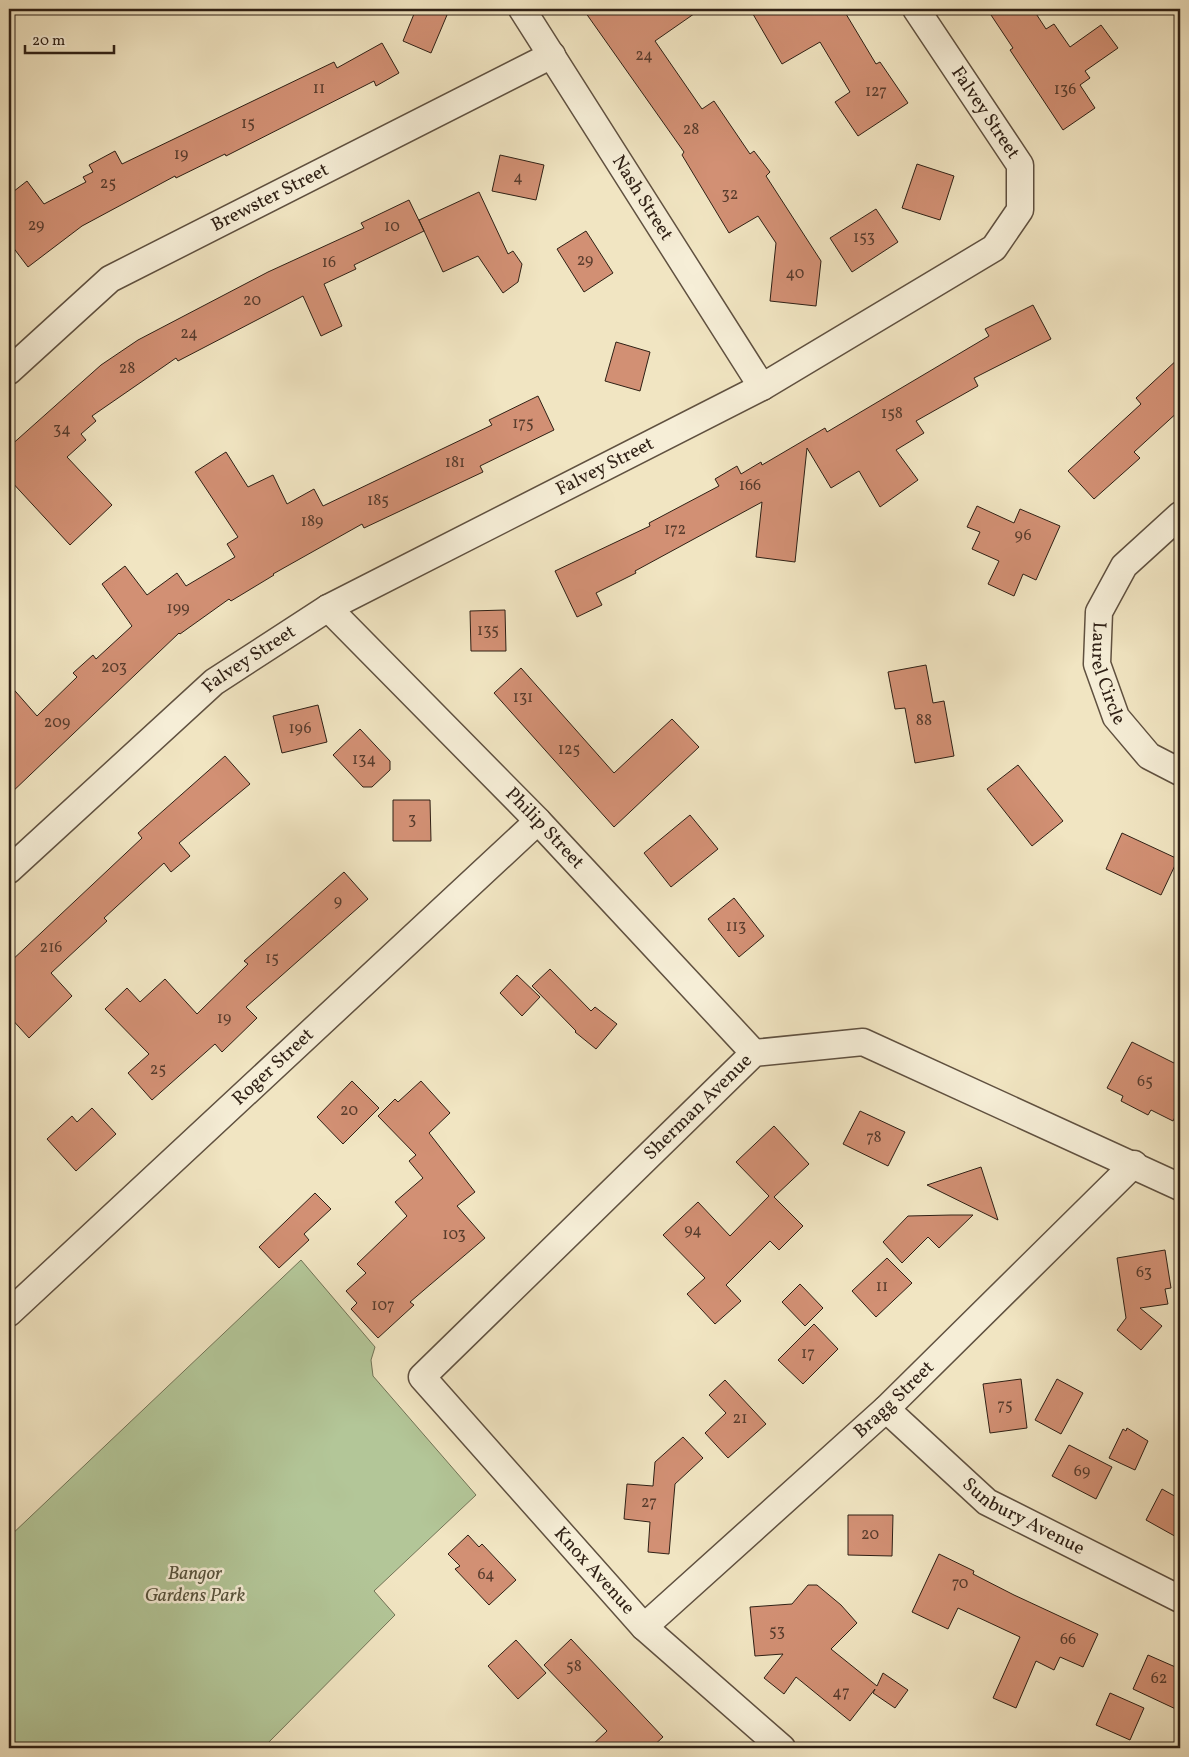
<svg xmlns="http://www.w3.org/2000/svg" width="1189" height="1757" font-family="Vollkorn,serif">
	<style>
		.green { fill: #b3c698; stroke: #717356 }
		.building { fill: #d29074; stroke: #2f2015 }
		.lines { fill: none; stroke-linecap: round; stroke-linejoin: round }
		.minor-casing { stroke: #605140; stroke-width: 29 }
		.minor { stroke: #f6eed7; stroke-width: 26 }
		.labels { text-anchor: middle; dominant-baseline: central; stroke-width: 5; stroke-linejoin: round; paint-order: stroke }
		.number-label { font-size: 16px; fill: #583c2d }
		.street-label { font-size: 19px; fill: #2f2015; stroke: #f6eed7 }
		.park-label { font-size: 19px; font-style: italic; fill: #57523c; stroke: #f6eed7 }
	</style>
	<rect width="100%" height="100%" fill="#f1e5c2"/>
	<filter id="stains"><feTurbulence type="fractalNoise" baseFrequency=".004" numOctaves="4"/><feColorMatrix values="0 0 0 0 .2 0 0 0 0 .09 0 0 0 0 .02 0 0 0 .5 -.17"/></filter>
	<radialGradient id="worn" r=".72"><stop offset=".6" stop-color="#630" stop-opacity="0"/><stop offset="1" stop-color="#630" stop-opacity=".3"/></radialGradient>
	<path class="green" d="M301 1260 375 1347 371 1360 373 1376 476 1495 374 1591 395 1615 263 1748H9V1537Z"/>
	<path class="building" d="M416 9H432L447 15 431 53 403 41Z
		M583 9H701L655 41 702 109 714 101 750 154 754 151 770 172 766 176 821 261 816 306 770 301 776 243 758 216 729 233 682 155 684 152Z
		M750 9H843L876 64 880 62 908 103 858 136 835 102 850 92 820 42 782 64Z
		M987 9H1033L1046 29 1054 24 1070 47 1101 25 1118 48 1085 71 1090 78 1080 85 1095 108 1063 130 1010 50 1013 48Z
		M382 43 399 73 376 86 374 81 226 156 225 154 176 178 175 176 82 226 28 267 9 242V195L27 181 44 204 86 182 83 177 93 172 89 165 115 151 122 164 334 62 337 68Z
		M500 155 544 165 536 200 492 191Z
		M917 164 954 176 940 220 902 208Z
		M479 192 508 254 513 251 522 264 518 282 503 293 478 256 443 272 419 220Z
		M409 200 424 231 354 265 356 269 324 284 342 326 321 336 303 296 178 361 176 358 92 416 96 421 81 434 86 440 67 457 112 505 70 545 9 479V447L101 365 138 340 268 272 364 228 361 223Z
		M876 209 898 242 852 272 830 238Z
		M586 231 613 273 584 292 557 249Z
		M1033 305 1051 339 974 378 978 386 916 421 924 433 896 450 918 480 880 507 859 471 831 488 807 448 795 562 756 557 762 502 635 571 636 573 596 593 602 605 577 617 555 571 650 526 649 523 719 486 715 479 737 466 741 474 761 462 762 465 825 428 827 432 989 336 985 329Z
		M616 342 650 352 640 391 605 381Z
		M1180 357V410L1134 452 1140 458 1094 499 1068 471 1141 404 1136 398Z
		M538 396 554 430 480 466 483 472 364 528 362 524 273 574 274 575 231 601 229 599 180 634 179 633 9 795V684L37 716 77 677 73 673 93 655 96 659 132 626 102 584 125 566 147 595 177 573 186 586 235 557 227 544 238 537 195 472 226 452 248 487 273 475 287 504 314 489 323 506 492 425 489 420Z
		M977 506 1014 523 1020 509 1060 526 1036 580 1023 574 1014 596 988 584 999 561 972 549 980 532 967 527Z
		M505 610 506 651H471L470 611Z
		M926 665 933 703 944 701 954 756 915 763 905 708 895 709 888 672Z
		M521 668 614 773 672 719 699 747 614 827 494 693Z
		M318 705 327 742 282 753 273 716Z
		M360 729 390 761V770L372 787H363L333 755Z
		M225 756 250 784 179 843 190 856 171 872 164 863 104 918 107 921 51 973 72 996 29 1038 9 1016V963L142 838 138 833Z
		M1018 765 1063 821 1032 846 987 789Z
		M393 800H430L431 841H393Z
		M690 815 718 849 671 887 644 853Z
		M1122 833 1178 859 1161 895 1106 869Z
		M344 872 368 899 246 1007 257 1018 222 1052 215 1044 152 1100 128 1073 149 1054 105 1009 127 988 140 1002 165 979 197 1014 248 964 244 961Z
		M734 898 764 936 739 957 708 919Z
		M550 969 591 1011 595 1007 617 1024 596 1049 575 1032 576 1031 532 986Z
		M517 975 540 997 522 1016 500 993Z
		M1132 1042 1180 1066V1107L1173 1121 1151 1110 1148 1115 1121 1101 1123 1096 1107 1088Z
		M352 1081 379 1108 343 1144 317 1117Z
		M421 1081 450 1113 429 1133 475 1192 457 1206 485 1238 410 1302 414 1305 378 1338 351 1309 357 1303 346 1291 366 1273 357 1264 407 1216 395 1202 423 1178 409 1161 416 1155 378 1116 395 1099 398 1102Z
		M92 1108 116 1134 76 1171 47 1139 72 1116 77 1122Z
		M860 1111 905 1132 888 1166 843 1144Z
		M774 1126 809 1164 774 1197 803 1226 779 1250 770 1241 726 1285 741 1301 715 1324 687 1294 705 1278 663 1235 698 1202 730 1236 769 1196 736 1162Z
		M981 1167 998 1220 927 1185Z
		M315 1193 331 1209 304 1234 309 1240 279 1268 259 1247Z
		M951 1215H973L939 1248 928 1237 902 1263 883 1242 908 1216Z
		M1165 1250 1171 1288 1165 1289 1168 1304 1140 1308 1162 1326 1141 1350 1117 1330 1126 1318 1117 1258Z
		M887 1258 912 1283 876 1317 852 1291Z
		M800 1284 823 1308 805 1326 782 1302Z
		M814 1324 838 1349 803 1384 778 1360Z
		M1021 1379 1027 1428 990 1433 983 1384Z
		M1057 1379 1083 1393 1061 1434 1035 1420Z
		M725 1380 766 1424 728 1458 705 1433 726 1413 709 1395Z
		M1127 1428 1148 1441 1135 1470 1109 1458 1123 1429 1126 1431Z
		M683 1437 703 1458 675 1484 669 1554 648 1552 650 1522 624 1519 627 1484 653 1486 655 1462Z
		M1069 1445 1112 1467 1096 1499 1052 1476Z
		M1162 1489 1180 1499V1539L1146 1520Z
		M848 1515H893L892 1556 848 1555Z
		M468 1535 479 1547 482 1544 516 1580 489 1605 455 1569 460 1566 448 1554Z
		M939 1554 974 1571 973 1574 1014 1595 1098 1634 1083 1667 1060 1657 1054 1670 1036 1661 1016 1708 993 1698 1020 1637 958 1608 948 1629 912 1612Z
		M808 1585H817L841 1605 857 1623 831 1649 877 1686 883 1673 908 1690 895 1708 873 1693 875 1689 850 1721 796 1677 784 1694 764 1678 783 1654 755 1656 750 1607 792 1604Z
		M571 1639 663 1737 651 1748H589L607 1731 544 1665Z
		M516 1640 546 1673 518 1699 488 1666Z
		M1148 1655 1180 1669V1711L1133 1689Z
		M1110 1693 1144 1708 1130 1740 1096 1725Z"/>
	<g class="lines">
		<g class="minor-casing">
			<g id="minor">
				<path id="s1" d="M522 9 762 387"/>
				<path id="s2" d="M9 371 110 279 552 55"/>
				<path id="s3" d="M1180 515 1124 566 1099 612 1097 664 1116 717 1149 756 1180 772"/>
				<path id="s4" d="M328 608 538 821 754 1053"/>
				<path id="s5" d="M9 870 214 682 328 608 762 387 994 248 1020 210V165L916 9"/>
				<path id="s6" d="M9 1313 538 821"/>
				<path id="s7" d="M886 1409 987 1502 1180 1599"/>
				<path id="s8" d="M644 1627 886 1409 1134 1164"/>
				<path id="s9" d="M782 1748 644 1627 422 1377 754 1053 863 1042 1180 1187"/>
			</g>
		</g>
		<use href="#minor" class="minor"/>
	</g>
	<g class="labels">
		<g class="number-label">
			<text x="644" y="56">24</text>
			<text x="319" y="89">11</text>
			<text x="1065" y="90">136</text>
			<text x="876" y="92">127</text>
			<text x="248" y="124">15</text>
			<text x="691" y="130">28</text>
			<text x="181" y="155">19</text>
			<text x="518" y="178">4</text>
			<text x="108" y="184">25</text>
			<text x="730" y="195">32</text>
			<text x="36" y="226">29</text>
			<text x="392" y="227">10</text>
			<text x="864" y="238">153</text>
			<text x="585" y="261">29</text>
			<text x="329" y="263">16</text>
			<text x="795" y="274">40</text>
			<text x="252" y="301">20</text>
			<text x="189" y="334">24</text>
			<text x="127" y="369">28</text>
			<text x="892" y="414">158</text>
			<text x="523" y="424">175</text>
			<text x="62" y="430">34</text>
			<text x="455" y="463">181</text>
			<text x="750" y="486">166</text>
			<text x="378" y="501">185</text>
			<text x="312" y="522">189</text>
			<text x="675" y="530">172</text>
			<text x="1023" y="536">96</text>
			<text x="178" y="609">199</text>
			<text x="488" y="631">135</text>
			<text x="114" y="668">203</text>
			<text x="523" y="698">131</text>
			<text x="924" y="721">88</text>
			<text x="57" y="723">209</text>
			<text x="300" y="729">196</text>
			<text x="569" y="750">125</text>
			<text x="364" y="760">134</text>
			<text x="412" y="820">3</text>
			<text x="338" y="902">9</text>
			<text x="736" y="927">113</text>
			<text x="51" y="948">216</text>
			<text x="272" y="959">15</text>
			<text x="224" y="1019">19</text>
			<text x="158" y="1070">25</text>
			<text x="1145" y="1082">65</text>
			<text x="349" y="1111">20</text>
			<text x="874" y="1138">78</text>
			<text x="693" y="1231">94</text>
			<text x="454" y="1235">103</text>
			<text x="1144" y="1273">63</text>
			<text x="882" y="1287">11</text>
			<text x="383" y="1306">107</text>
			<text x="808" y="1354">17</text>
			<text x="1005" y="1406">75</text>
			<text x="740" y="1419">21</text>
			<text x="1082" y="1472">69</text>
			<text x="649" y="1503">27</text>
			<text x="870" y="1535">20</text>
			<text x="486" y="1575">64</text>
			<text x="960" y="1584">70</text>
			<text x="777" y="1632">53</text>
			<text x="1068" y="1640">66</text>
			<text x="574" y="1667">58</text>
			<text x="1159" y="1679">62</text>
			<text x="841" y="1693">47</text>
		</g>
		<g class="street-label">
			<text transform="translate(985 113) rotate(56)">Falvey Street</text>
			<text stroke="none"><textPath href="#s2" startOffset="316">Brewster Street</textPath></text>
			<text stroke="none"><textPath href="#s1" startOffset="224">Nash Street</textPath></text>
			<text stroke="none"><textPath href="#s5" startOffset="725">Falvey Street</textPath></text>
			<text stroke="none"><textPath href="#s5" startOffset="320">Falvey Street</textPath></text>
			<text stroke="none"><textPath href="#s3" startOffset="191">Laurel Circle</textPath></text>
			<text stroke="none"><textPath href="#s4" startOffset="309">Philip Street</textPath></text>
			<text stroke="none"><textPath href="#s6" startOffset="361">Roger Street</textPath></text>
			<text stroke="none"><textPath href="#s9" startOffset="904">Sherman Avenue</textPath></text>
			<text stroke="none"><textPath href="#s8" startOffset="338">Bragg Street</textPath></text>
			<text stroke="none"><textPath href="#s7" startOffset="176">Sunbury Avenue</textPath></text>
			<text transform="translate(594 1571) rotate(48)">Knox Avenue</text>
		</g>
		<g class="park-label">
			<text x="195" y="1574">Bangor<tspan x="195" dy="22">Gardens Park</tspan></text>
		</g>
	</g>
	<rect width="1189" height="1757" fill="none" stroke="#f1e5c2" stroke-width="30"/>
	<rect x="10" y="10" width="1169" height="1737" fill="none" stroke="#2f2015" stroke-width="2.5"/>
	<rect x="15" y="15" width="1159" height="1727" fill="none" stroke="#2f2015"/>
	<path d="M25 45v8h89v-8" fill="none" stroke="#2f2015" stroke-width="2.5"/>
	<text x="32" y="45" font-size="15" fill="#2f2015" stroke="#f6eed7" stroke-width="4" paint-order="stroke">20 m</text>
	<rect width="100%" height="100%" filter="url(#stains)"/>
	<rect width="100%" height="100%" fill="url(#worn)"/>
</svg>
